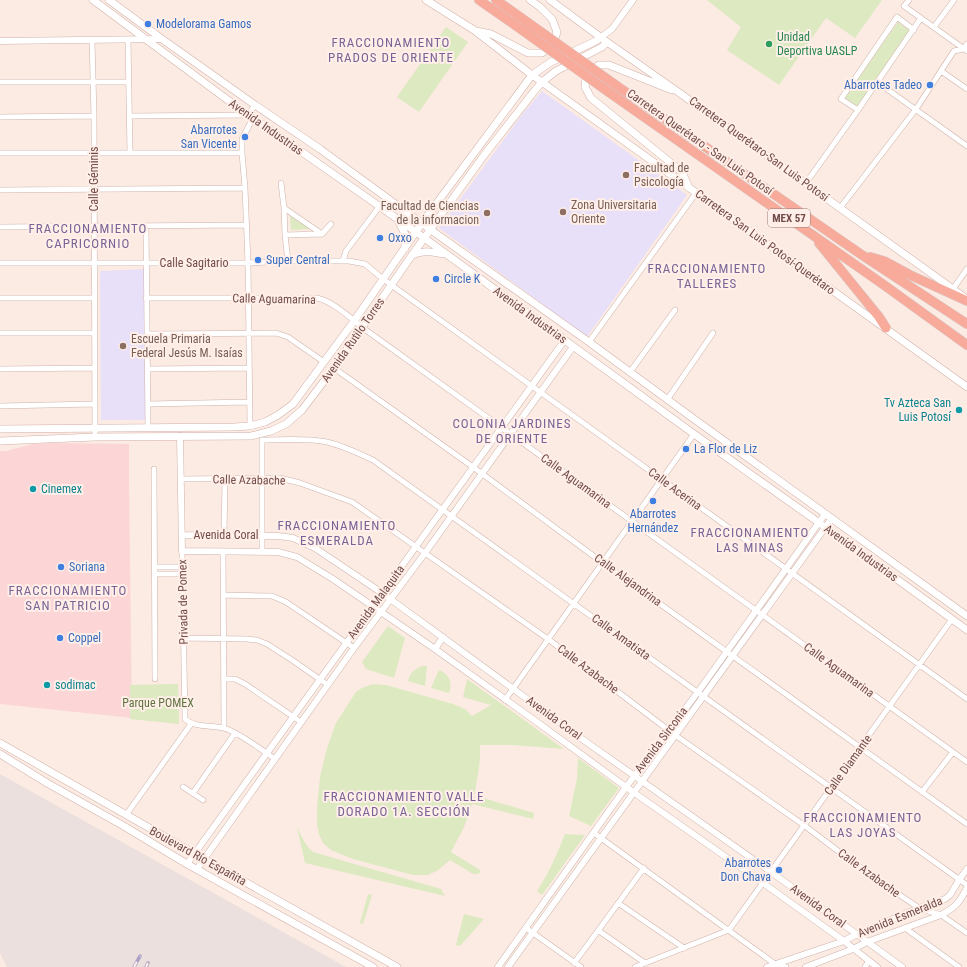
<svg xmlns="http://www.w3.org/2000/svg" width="967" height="967" font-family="'Roboto Condensed',sans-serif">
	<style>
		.commercial { fill: #fcd6d6 }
		.industrial { fill: #ebe0dd }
		.education { fill: #e8dff8 }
		.green { fill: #dce9c1 }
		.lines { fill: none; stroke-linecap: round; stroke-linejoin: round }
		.minor-casing { stroke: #cfb2ac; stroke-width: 6 }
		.tertiary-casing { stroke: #cfb2ac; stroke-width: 7 }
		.secondary-casing { stroke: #d2b0a9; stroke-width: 8 }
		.trunk-casing { stroke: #d5c9c8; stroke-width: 10 }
		.minor { stroke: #fff; stroke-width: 5 }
		.tertiary { stroke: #fff; stroke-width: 6 }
		.secondary { stroke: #fff; stroke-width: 7 }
		.trunk { stroke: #f8aa9b; stroke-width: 9 }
		.rail-casing { stroke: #aaa1c5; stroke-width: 3.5 }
		.rail { stroke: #ffefe8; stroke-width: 2; stroke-dasharray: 6; stroke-linecap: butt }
		.trunk-bridge-casing { stroke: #d5c9c8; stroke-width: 10; stroke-linecap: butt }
		.trunk-bridge { stroke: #f8aa9b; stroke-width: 9 }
		.shop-dot { fill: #3f7fe0; stroke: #ffefe8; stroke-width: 1.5 }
		.leisure-dot { fill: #2e9e5b; stroke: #ffefe8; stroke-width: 1.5 }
		.education-dot { fill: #8d6e63; stroke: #ffefe8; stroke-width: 1.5 }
		.culture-dot { fill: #0f9aa8; stroke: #ffefe8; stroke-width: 1.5 }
		.labels { text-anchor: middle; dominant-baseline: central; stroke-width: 4; stroke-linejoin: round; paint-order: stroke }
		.shield { fill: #ffefe8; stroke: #9d7d79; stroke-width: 1 }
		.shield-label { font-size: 11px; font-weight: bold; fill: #734c49 }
		.shop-label { font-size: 12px; fill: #366cbe; stroke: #ffefe8; text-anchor: start }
		.leisure-label { font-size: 12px; fill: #27864d; stroke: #ffefe8; text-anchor: start }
		.street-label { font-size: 12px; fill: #734c49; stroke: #ffefe8 }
		.education-label { font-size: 12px; fill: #785e54; stroke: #ffefe8; text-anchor: start }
		.culture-label { font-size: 12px; fill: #0d838f; stroke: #ffefe8; text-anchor: start }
		.park-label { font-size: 12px; fill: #5d733e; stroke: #ffefe8 }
		.neighbourhood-label { font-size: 13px; letter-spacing: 1px; fill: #786496; stroke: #ffefe8 }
	</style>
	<rect width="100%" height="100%" fill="#fcebe2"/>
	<path class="commercial" d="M49 443 129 444V483L132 718 0 704V451H6L33 444Z"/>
	<path class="industrial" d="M0 774 346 967H7L0 953Z"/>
	<path class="education" d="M542 91 687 195 587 337 439 228 524 112Z
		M145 269V420H101L100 271Z"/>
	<path class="green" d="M707 0H882L855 38 826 18 779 85 727 50 741 27Z
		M898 22 910 31 857 106 844 98Z
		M446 27 468 42 419 112 397 97Z
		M290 216 311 229 291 230Z
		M388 626 405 638 394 678 366 669 362 662Z
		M422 666H427L425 686 408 681C410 673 414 669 422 666Z
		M439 670C449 674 453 683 449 693L431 688Z
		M467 679 564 749 513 745H480C481 763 477 779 474 797L483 798 534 813 533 819 472 804 464 827 451 852 480 870V873L477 874H473L450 860 437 871 427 875H413L353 859 331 850 323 843 319 834 317 825V808L320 777 327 748 336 723 356 692 362 688 373 684 386 685 453 704 465 709 472 716 491 705 463 697Z
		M178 684 179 724 130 719V685Z
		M578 758 619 788 591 826 569 816 577 779Z
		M297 827C302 837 305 845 313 852L441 889 445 896 305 863Z
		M565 834 585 835 542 895 537 891C549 873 557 854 565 834Z
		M368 894 372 895 363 924 360 923Z
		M464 914 484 919 460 946 456 945Z"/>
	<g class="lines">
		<g class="minor-casing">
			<path id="minor" d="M909 0 904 6 967 51
				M934 27 954 0
				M92 40 94 116 95 437
				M128 40 130 153
				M941 71 967 89
				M0 82H129
				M877 82 967 146
				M858 110 841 99 897 17 914 30
				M130 116 248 115 255 105
				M0 117 94 116
				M0 153H242
				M281 183 284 208 285 235 288 261
				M806 183 858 110 921 18
				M0 190 245 188
				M284 208 322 234 285 235
				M840 208 916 109 954 51 963 49 967 44
				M146 226 148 427
				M0 227 247 225
				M322 234 331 224
				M343 261 346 251 379 207
				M0 263H248L288 261H349L365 264 383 279 967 699
				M953 289 967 269
				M0 298H94
				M146 298H317C334 302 349 317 363 328L967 762
				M0 333H95
				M147 334 276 333 288 337 324 362
				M589 342 696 193
				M334 368 473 467 603 563 967 824
				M0 369 95 368
				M147 369 249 368
				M630 372 675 310
				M667 400 713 333
				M148 404 250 402
				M0 406 95 404
				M250 426 248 263 245 188 242 153V139L253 118
				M262 440C283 440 306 438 327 442 344 446 358 453 373 460L967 885
				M262 440V552
				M154 469 155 679
				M181 479 280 478 300 483 352 502 548 639 675 735 805 826 846 857 888 887 919 908 941 915 967 933
				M224 535 225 478
				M182 551 185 719C197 729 213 724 227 729 244 736 259 748 275 759
				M223 552 224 728
				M154 567H182
				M154 574H183
				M223 595 272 596 286 602 354 648
				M184 638 247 639 257 640 267 644 292 660 328 685
				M224 679H235L245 684 301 722
				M505 700 694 434
				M183 787 203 800
				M922 792 953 752
				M193 793 235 733
				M126 815 191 724
				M594 833 775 964 786 967
				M618 903 684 948
				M526 928 581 967
				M905 928 959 967
				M599 931 645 963
				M574 963C598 932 620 900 644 868
				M635 967 729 930 952 619
				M865 967 869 961"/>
		</g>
		<g class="tertiary-casing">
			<path id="tertiary" d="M601 37 612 29 633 0
				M0 41 162 39
				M180 436 182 551 278 552 297 557 333 579 435 649 530 717 626 787 763 883 844 941 877 967
				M182 535 278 536 293 538 315 548 382 593 582 739 771 872 902 967
				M435 649 443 637
				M187 864 564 341
				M197 869 275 759 354 648 425 553 573 347
				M498 967 626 787 698 692 825 514
				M508 967 832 518
				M767 967 844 941 857 934 919 908 945 899 950 895 959 880 967 869
				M806 967 853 949 867 942 941 915C956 907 959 903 967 888"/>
		</g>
		<g class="secondary-casing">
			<path id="secondary" d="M93 0 248 115 282 138 416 232 694 434 818 522 967 630
				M109 0 162 39 255 105 320 149 431 230 589 342 694 419 967 616
				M426 0 474 30 532 75 967 387
				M550 0 607 42 681 94 964 297
				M476 31 491 34 528 53H542L553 45 557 32 552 19 540 7 530 0
				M672 90 609 65H599L591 70 586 79 585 87 591 98 682 172 689 188
				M399 222 405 234V248
				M412 255C424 250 431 252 443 254
				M0 429 234 427 250 426 265 422 278 415 293 404 354 321 422 223 532 75 551 62 596 41 601 37
				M0 441 95 437 251 436 271 431 286 424 302 410 334 368 412 255 485 154 536 89 542 82 556 71 602 47 607 42
				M0 743 204 859 397 967
				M0 754 47 783 122 825 187 864 373 967"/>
		</g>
		<g class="trunk-casing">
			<path id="trunk" d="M479 0 515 25
				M496 0 520 17
				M617 86 862 255 967 324
				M610 93 884 285 967 345
				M819 243 879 317 886 328
				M870 257 884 261 910 275 967 301"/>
		</g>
		<use href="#minor" class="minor"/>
		<use href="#tertiary" class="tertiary"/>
		<use href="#secondary" class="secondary"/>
		<use href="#trunk" class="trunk"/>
		<g class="rail-casing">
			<path id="rail" d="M134 967 140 956
				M146 967 148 963"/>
		</g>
		<use href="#rail" class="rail"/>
		<g class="trunk-bridge-casing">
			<path id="trunk-bridge" d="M520 17 617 86
				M515 25 610 93"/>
		</g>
		<use href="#trunk-bridge" class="trunk-bridge"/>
	</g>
	<g class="shop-dot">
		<circle cx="148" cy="24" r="4"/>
		<circle cx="930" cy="85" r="4"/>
		<circle cx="245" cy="137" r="4"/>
		<circle cx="380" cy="238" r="4"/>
		<circle cx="258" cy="260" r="4"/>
		<circle cx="436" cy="279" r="4"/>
		<circle cx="686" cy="449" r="4"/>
		<circle cx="653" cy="501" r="4"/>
		<circle cx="61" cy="567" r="4"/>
		<circle cx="60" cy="638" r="4"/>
		<circle cx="779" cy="870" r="4"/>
	</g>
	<circle class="leisure-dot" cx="769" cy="44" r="4"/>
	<g class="education-dot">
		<circle cx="626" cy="175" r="4"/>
		<circle cx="563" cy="212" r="4"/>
		<circle cx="487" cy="213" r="4"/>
		<circle cx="123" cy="346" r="4"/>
	</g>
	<g class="culture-dot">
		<circle cx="959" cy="410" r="4"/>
		<circle cx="33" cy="489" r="4"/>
		<circle cx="47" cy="685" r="4"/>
	</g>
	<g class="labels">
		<rect class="shield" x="768" y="209" width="42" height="18" rx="3"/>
		<g class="shield-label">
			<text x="789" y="218">MEX 57</text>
		</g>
		<g class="shop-label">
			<text x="156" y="24">Modelorama Gamos</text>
			<text x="922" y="85" text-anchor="end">Abarrotes Tadeo</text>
			<text x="237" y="130" text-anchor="end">Abarrotes<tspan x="237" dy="14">San Vicente</tspan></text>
			<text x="388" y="238">Oxxo</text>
			<text x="266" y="260">Super Central</text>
			<text x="444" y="279">Circle K</text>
			<text x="694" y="449">La Flor de Liz</text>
			<text x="653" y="514" text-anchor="middle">Abarrotes<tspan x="653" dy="14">Hernández</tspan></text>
			<text x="69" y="567">Soriana</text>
			<text x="68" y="638">Coppel</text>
			<text x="771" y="863" text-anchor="end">Abarrotes<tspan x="771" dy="14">Don Chava</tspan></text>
		</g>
		<g class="leisure-label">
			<text x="777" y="37">Unidad<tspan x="777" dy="14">Deportiva UASLP</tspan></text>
		</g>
		<g class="street-label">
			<text transform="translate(266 127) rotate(35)">Avenida Industrias</text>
			<text transform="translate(700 142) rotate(35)">Carretera Querétaro - San Luis Potosí</text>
			<text transform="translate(759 149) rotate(36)">Carretera Querétaro-San Luis Potosí</text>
			<text transform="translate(94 179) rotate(-90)">Calle Géminis</text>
			<text transform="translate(765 242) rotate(36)">Carretera San Luis Potosí-Querétaro</text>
			<text x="194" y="263">Calle Sagitario</text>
			<text transform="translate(274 299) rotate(1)">Calle Aguamarina</text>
			<text transform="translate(530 315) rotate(36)">Avenida Industrias</text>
			<text transform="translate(353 340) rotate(-55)">Avenida Rutilo Torres</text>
			<text transform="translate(249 480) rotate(1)">Calle Azabache</text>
			<text transform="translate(576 481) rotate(36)">Calle Aguamarina</text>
			<text transform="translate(675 489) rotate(36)">Calle Acerina</text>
			<text x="226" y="535">Avenida Coral</text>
			<text transform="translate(861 553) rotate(36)">Avenida Industrias</text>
			<text transform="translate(628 580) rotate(36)">Calle Alejandrina</text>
			<text transform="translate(183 602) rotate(-91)">Privada de Pomex</text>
			<text transform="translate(376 602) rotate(-54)">Avenida Malaquita</text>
			<text transform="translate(621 637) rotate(36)">Calle Amatista</text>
			<text transform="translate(588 669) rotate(37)">Calle Azabache</text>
			<text transform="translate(839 670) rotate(36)">Calle Aguamarina</text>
			<text transform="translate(554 718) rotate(36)">Avenida Coral</text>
			<text transform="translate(661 740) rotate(-53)">Avenida Sirconia</text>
			<text transform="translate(848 765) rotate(-54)">Calle Diamante</text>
			<text transform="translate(198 856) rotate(29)">Boulevard Río Españita</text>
			<text transform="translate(869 873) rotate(36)">Calle Azabache</text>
			<text transform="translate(818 906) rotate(36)">Avenida Coral</text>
			<text transform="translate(900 917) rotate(-22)">Avenida Esmeralda</text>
		</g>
		<g class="education-label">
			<text x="634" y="168">Facultad de<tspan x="634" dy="14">Psicología</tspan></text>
			<text x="571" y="205">Zona Universitaria<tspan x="571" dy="14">Oriente</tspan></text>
			<text x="479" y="206" text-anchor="end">Facultad de Ciencias<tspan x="479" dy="14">de la informacion</tspan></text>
			<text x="131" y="339">Escuela Primaria<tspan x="131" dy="14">Federal Jesús M. Isaías</tspan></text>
		</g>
		<g class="culture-label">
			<text x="951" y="403" text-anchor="end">Tv Azteca San<tspan x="951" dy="14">Luis Potosí</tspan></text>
			<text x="41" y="489">Cinemex</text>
			<text x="55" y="685">sodimac</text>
		</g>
		<g class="park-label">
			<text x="158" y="703">Parque POMEX</text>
		</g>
		<g class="neighbourhood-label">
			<text x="391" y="42">FRACCIONAMIENTO<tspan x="391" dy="15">PRADOS DE ORIENTE</tspan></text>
			<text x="88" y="228">FRACCIONAMIENTO<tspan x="88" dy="15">CAPRICORNIO</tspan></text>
			<text x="707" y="268">FRACCIONAMIENTO<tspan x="707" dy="15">TALLERES</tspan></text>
			<text x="512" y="423">COLONIA JARDINES<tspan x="512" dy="15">DE ORIENTE</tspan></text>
			<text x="337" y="525">FRACCIONAMIENTO<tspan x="337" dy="15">ESMERALDA</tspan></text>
			<text x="750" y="532">FRACCIONAMIENTO<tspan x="750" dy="15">LAS MINAS</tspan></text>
			<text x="68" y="590">FRACCIONAMIENTO<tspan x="68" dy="15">SAN PATRICIO</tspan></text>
			<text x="404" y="796">FRACCIONAMIENTO VALLE<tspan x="404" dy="15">DORADO 1A. SECCIÓN</tspan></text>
			<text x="863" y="817">FRACCIONAMIENTO<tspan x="863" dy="15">LAS JOYAS</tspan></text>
		</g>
	</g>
</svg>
